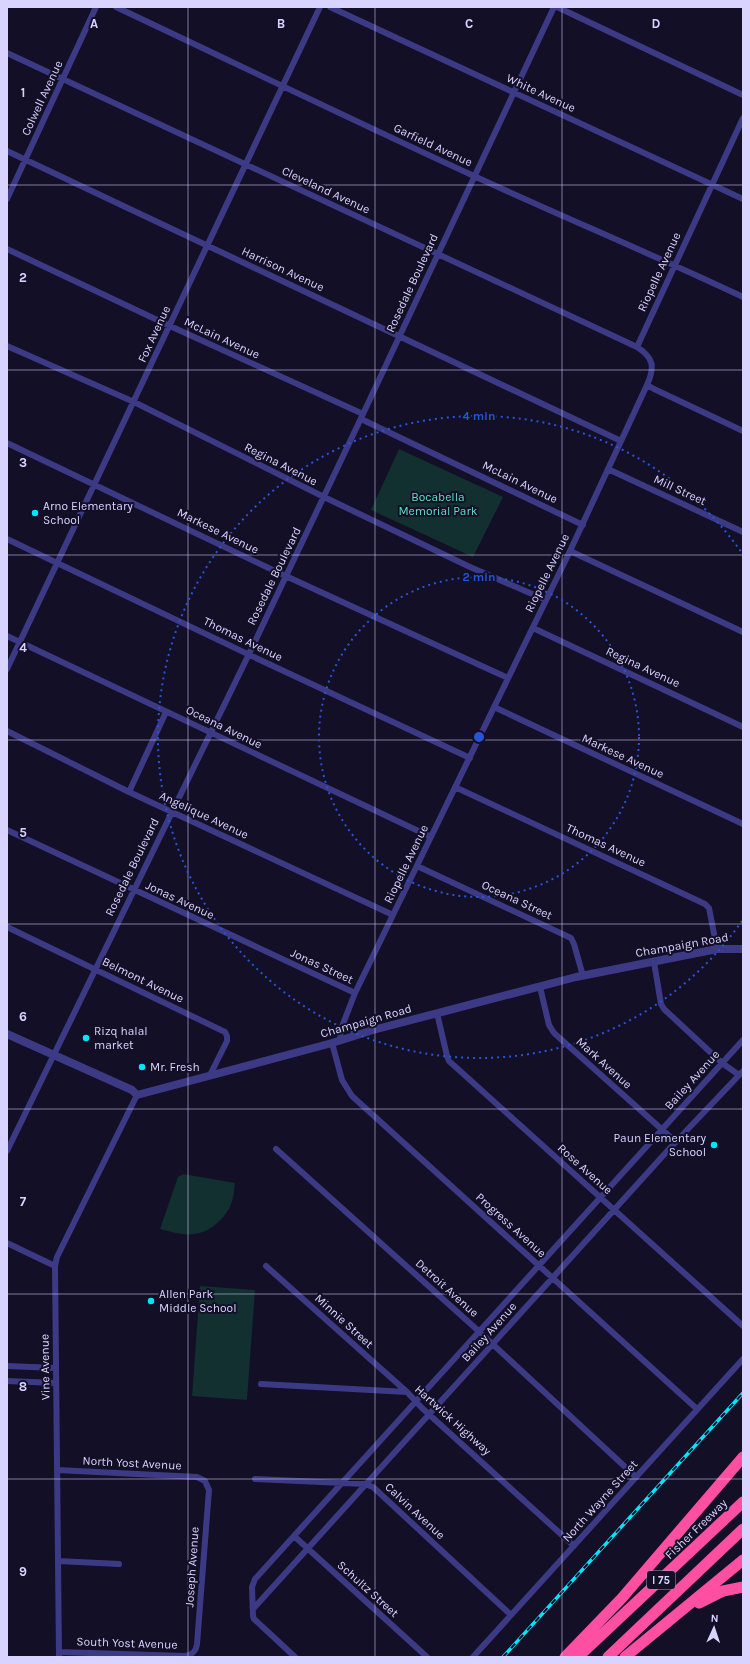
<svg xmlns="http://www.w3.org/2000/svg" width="750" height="1664" font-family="Karla,sans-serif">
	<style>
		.green { fill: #12302f }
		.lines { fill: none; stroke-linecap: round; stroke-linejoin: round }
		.minor { stroke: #3d3a85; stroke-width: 6 }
		.tertiary { stroke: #3d3a85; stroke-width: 8 }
		.motorway { stroke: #ff4fa3; stroke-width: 11 }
		.rail-casing { stroke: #00e5ff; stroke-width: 3.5 }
		.rail { stroke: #130f26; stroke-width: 2; stroke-dasharray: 6; stroke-linecap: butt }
		.grid { fill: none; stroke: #d9d4ff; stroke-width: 1; stroke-opacity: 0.55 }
		.ring { fill: none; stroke: #2655da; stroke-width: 2; stroke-dasharray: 2 4 }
		.poi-dot { fill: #00e5ff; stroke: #130f26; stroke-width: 1.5 }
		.labels { text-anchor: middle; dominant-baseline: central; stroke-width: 4; stroke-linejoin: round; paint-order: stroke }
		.shield { fill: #130f26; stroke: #9e99be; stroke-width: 1 }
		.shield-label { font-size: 11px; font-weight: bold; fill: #d9d4ff }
		.street-label { font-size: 12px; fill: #d9d4ff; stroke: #130f26 }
		.park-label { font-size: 12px; fill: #5fe0c0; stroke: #130f26 }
		.poi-label { font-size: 12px; fill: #d9d4ff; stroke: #130f26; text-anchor: start }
		.grid-label { font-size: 13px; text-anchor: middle; font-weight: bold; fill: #d9d4ff; stroke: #130f26; stroke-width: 4; stroke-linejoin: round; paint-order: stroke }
		.centre { fill: #2655da; stroke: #130f26; stroke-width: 2 }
		.ring-label { font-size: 12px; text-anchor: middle; font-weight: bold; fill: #2655da; stroke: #130f26; stroke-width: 4; stroke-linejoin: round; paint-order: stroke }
	</style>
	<rect width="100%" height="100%" fill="#130f26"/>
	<path class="green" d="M399 449 503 497 473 557 371 510Z
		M183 1174 235 1183C234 1189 234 1198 231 1204 228 1212 223 1218 216 1224 199 1239 181 1235 160 1229L178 1177Z
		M200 1286 255 1290 247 1400 192 1396Z"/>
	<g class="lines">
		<path class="minor" d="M116 7C235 63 354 121 474 176 563 217 654 255 743 297
			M330 7 743 199
			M557 7 743 95
			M7 53 637 347C654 358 655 367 647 385L570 551 355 993 341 1029 340 1039
			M7 151 621 441
			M7 199 96 7
			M7 249 170 326 363 414
			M7 346 134 402 324 497 470 567 546 600
			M637 347 743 118
			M647 385 654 389 743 431
			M361 419 583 525
			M7 443 277 572 508 678
			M608 469 743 532
			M7 539 258 659 470 758
			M570 551 743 632
			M533 628 743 727
			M7 636 431 837
			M7 669 320 7
			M494 707 743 824
			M7 731 129 792 393 915
			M455 787 705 904 709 908 717 949
			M129 792 166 712
			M7 830 355 993
			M417 866 571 938 574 944 583 976
			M7 927 225 1032 227 1036V1041L210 1075
			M654 962 661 1004 664 1009 722 1063 739 1075
			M540 987 549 1025 554 1033 676 1142
			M437 1013 447 1056 449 1061 743 1326
			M332 1043 342 1080 352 1096 697 1409
			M276 1149 473 1326 636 1477
			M7 1151 249 654 363 414 554 7
			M7 1243 55 1266
			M266 1266 407 1392
			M7 1366 56 1368
			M7 1381 56 1383
			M261 1384 407 1392 422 1408 574 1546
			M57 1470 197 1477 205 1481 209 1490 197 1644C196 1652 192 1655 184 1656L59 1652
			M255 1479 365 1484 373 1487 511 1615
			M294 1536 427 1657
			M58 1561 119 1564
			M253 1609 670 1148 743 1071
			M59 1657 55 1266 57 1257 137 1095
			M295 1657 254 1619 253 1616 252 1587 255 1579 743 1040
			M473 1657 743 1359"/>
		<path class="tertiary" d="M7 1034 132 1090 137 1095 332 1043 373 1030 576 977 717 949H743"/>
		<path class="motorway" d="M699 1603 723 1591 743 1587
			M565 1657 622 1598 743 1457
			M578 1657 743 1502
			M608 1657 743 1529
			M625 1657 743 1560"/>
		<g class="rail-casing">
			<path id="rail" d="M503 1657 743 1393"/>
		</g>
		<use href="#rail" class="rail"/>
	</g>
	<path class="grid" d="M188 7V1657M375 7V1657M562 7V1657M7 185H743M7 370H743M7 555H743M7 740H743M7 924H743M7 1109H743M7 1294H743M7 1479H743"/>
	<g class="ring">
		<circle cx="479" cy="737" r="160"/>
		<path d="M742 921A321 321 0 1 1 742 553"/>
	</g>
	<g class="poi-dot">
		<circle cx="35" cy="513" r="4"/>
		<circle cx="86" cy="1038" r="4"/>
		<circle cx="142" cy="1067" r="4"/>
		<circle cx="714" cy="1145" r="4"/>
		<circle cx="151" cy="1301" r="4"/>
	</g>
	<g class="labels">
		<rect class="shield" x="647" y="1571" width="28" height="18" rx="3"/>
		<g class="shield-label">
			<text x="661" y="1580">I 75</text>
		</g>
		<g class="street-label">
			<text transform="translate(541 93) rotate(25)">White Avenue</text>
			<text transform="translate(42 98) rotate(-65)">Colwell Avenue</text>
			<text transform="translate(433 145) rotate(25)">Garfield Avenue</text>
			<text transform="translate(326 190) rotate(25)">Cleveland Avenue</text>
			<text transform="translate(283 269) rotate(25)">Harrison Avenue</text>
			<text transform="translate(659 272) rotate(-65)">Riopelle Avenue</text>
			<text transform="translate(412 283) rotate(-65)">Rosedale Boulevard</text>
			<text transform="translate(154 334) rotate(-65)">Fox Avenue</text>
			<text transform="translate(222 338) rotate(25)">McLain Avenue</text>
			<text transform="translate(281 464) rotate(27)">Regina Avenue</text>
			<text transform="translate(520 482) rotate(26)">McLain Avenue</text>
			<text transform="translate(680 490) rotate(25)">Mill Street</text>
			<text transform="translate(218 531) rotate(26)">Markese Avenue</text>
			<text transform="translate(547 573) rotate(-64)">Riopelle Avenue</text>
			<text transform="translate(274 576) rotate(-64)">Rosedale Boulevard</text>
			<text transform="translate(243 639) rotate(26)">Thomas Avenue</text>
			<text transform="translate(643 667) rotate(25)">Regina Avenue</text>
			<text transform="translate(224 727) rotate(26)">Oceana Avenue</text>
			<text transform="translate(623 756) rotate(25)">Markese Avenue</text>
			<text transform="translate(204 815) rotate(25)">Angelique Avenue</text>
			<text transform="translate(606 845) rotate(25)">Thomas Avenue</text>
			<text transform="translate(406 864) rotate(-64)">Riopelle Avenue</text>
			<text transform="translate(132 867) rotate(-64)">Rosedale Boulevard</text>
			<text transform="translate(180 900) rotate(25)">Jonas Avenue</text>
			<text transform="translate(517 900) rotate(25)">Oceana Street</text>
			<text transform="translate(682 945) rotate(-10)">Champaign Road</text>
			<text transform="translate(322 966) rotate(25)">Jonas Street</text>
			<text transform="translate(143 980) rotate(26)">Belmont Avenue</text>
			<text transform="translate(366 1021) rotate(-16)">Champaign Road</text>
			<text transform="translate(604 1063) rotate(42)">Mark Avenue</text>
			<text transform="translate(692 1080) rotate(-48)">Bailey Avenue</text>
			<text transform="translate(585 1169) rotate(42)">Rose Avenue</text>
			<text transform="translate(511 1225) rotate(42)">Progress Avenue</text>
			<text transform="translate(447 1288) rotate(42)">Detroit Avenue</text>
			<text transform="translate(344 1321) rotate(42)">Minnie Street</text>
			<text transform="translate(489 1332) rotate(-48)">Bailey Avenue</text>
			<text transform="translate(45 1367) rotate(-91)">Vine Avenue</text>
			<text transform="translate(453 1420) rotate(42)">Hartwick Highway</text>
			<text transform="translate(132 1463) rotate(3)">North Yost Avenue</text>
			<text transform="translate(600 1501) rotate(-48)">North Wayne Street</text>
			<text transform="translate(415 1511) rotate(43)">Calvin Avenue</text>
			<text transform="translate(696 1529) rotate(-44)">Fisher Freeway</text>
			<text transform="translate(192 1567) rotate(-86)">Joseph Avenue</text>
			<text transform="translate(368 1589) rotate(42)">Schultz Street</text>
			<text transform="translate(127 1643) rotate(2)">South Yost Avenue</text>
		</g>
		<g class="park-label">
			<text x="438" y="497">Bocabella<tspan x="438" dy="14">Memorial Park</tspan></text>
		</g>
		<g class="poi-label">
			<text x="43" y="506">Arno Elementary<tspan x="43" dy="14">School</tspan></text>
			<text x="94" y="1031">Rizq halal<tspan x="94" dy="14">market</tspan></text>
			<text x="150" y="1067">Mr. Fresh</text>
			<text x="706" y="1138" text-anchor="end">Paun Elementary<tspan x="706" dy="14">School</tspan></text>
			<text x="159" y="1294">Allen Park<tspan x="159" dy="14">Middle School</tspan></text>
		</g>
	</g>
	<g class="grid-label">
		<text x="94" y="28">A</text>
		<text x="281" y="28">B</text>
		<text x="469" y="28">C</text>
		<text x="656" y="28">D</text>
		<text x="23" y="97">1</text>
		<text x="23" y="282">2</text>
		<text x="23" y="467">3</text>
		<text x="23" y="652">4</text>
		<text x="23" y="837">5</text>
		<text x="23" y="1021">6</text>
		<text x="23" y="1206">7</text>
		<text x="23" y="1391">8</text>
		<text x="23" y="1576">9</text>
	</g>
	<circle cx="479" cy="737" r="6" class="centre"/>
	<g class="ring-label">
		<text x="479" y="420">4 min</text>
		<text x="479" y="581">2 min</text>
	</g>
	<rect width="750" height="1664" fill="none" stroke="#d9d4ff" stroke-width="16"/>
	<g transform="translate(714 1628) rotate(3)" stroke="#130f26" stroke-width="3" paint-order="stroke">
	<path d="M0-3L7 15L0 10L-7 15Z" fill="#d9d4ff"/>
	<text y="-6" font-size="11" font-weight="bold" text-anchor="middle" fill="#d9d4ff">N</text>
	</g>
</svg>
